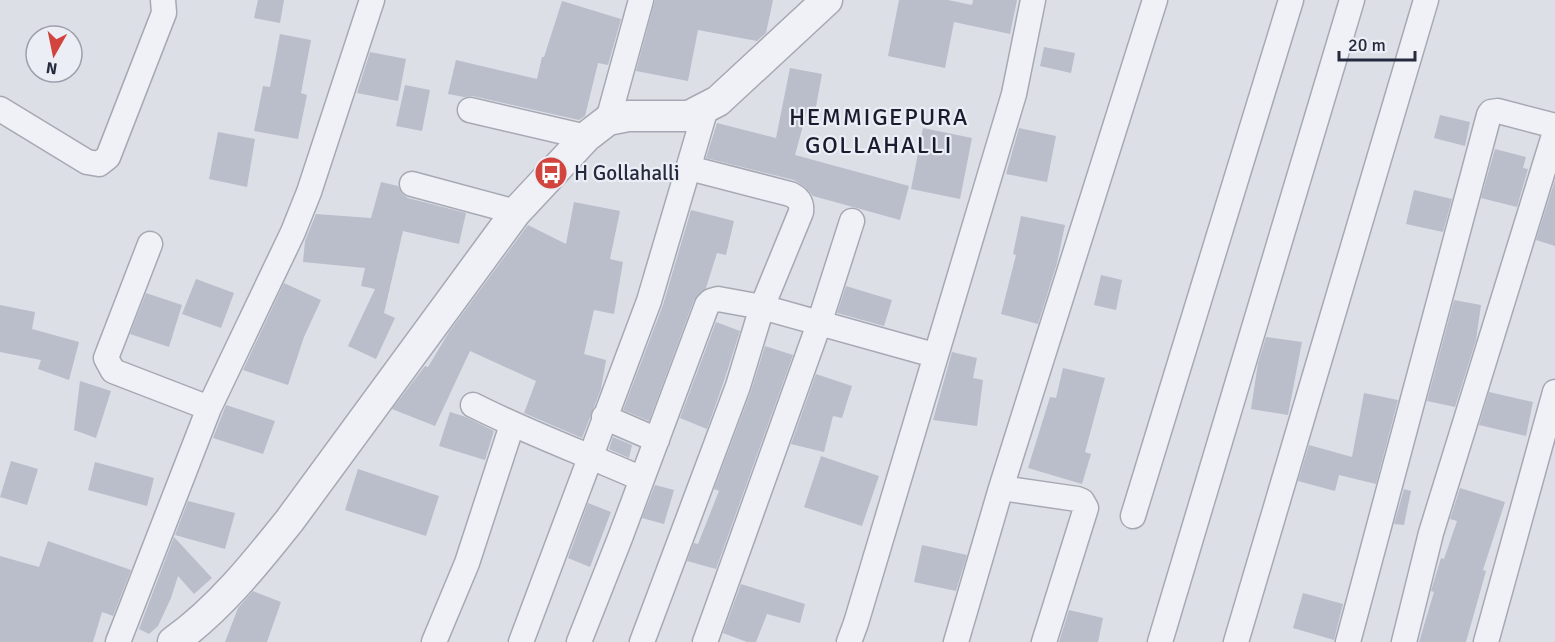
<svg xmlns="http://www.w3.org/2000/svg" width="1555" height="642" font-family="Signika,sans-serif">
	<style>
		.building { fill: #babdca }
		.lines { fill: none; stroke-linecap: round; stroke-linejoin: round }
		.minor-casing { stroke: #a6a9b4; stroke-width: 27 }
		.tertiary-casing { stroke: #a6a9b4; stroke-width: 33 }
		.minor { stroke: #f0f1f6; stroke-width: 24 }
		.tertiary { stroke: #f0f1f6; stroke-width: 30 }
		.labels { text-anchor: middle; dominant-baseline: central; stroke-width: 4.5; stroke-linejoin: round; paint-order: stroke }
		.poi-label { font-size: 21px; fill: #262a3e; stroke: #eceef5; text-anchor: start }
		.quarter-label { font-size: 24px; letter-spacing: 1.5px; fill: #191c2f; stroke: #eceef5 }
	</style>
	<rect width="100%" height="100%" fill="#dddfe7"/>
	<path class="building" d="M258 0H284L280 23 254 18Z
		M655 0H773L766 33 757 41 698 30 688 81 636 71Z
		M899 0H948L972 5 973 0H1017L1010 34 954 22 945 68 888 56Z
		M562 1 621 19 608 65 598 63 585 116 579 120 473 96 464 97 448 94 456 60 537 79 542 57H544Z
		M280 34 311 40 301 93 307 95 298 139 254 131 263 86 270 87Z
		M1044 47 1075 53 1071 73 1040 66Z
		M370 52 406 59 398 101 357 93Z
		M790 68 822 74 815 112 807 111 795 155 909 186 900 220 813 196 805 187 794 180 706 158 717 123 776 138Z
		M405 85 430 90 422 131 396 126Z
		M1440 115 1470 122 1465 146 1434 138Z
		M923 128 972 138 960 199 911 189Z
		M1019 128 1056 136 1047 182 1006 174Z
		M218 132 255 139 247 187 209 179Z
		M1495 149 1526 157 1523 168 1528 169 1517 207 1481 198Z
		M1555 180V246L1536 240Z
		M381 182 398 186 402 194 408 198 466 213 459 244 403 231 384 313 395 318 376 359 348 346 375 289 361 286 365 268 303 262 305 241 316 214 371 218Z
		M1414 190 1452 199 1443 232 1406 224Z
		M574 202 620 211 610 259 623 262 614 314 594 310 584 354 606 360 601 389 582 438 524 413 536 381 470 351 435 426 392 409 425 366 428 367 449 332 528 225 566 244Z
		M691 210 734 221 726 255 717 253 706 288 694 300 649 421 623 410 663 305Z
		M1021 216 1065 225 1057 263 1038 324 1001 314 1016 255 1013 254Z
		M1101 275 1122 280 1116 310 1094 305Z
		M196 279 234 293 221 328 182 314Z
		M284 283 321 300 304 337 288 385 243 370Z
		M846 286 892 300 884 326 837 313Z
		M146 293 182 305 169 347 130 334Z
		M1454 300 1481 305 1476 340 1455 407 1427 401Z
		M0 305 35 312 32 329 79 342 69 380 38 369 41 360 0 352Z
		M716 322 740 331 724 381 707 429 680 418Z
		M1266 337 1302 342 1288 415 1251 409 1258 363Z
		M765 346 793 355 716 569 687 561 694 543 698 544 719 491 714 489 751 391Z
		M952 352 977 358 973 378 983 380 977 426 933 420Z
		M1063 368 1105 378 1085 452 1091 454 1082 484 1028 468 1050 397 1056 398Z
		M816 374 852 386 842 418 833 416 824 452 791 444Z
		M80 381 111 391 96 438 74 430Z
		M1489 392 1533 402 1526 436 1479 425Z
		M1364 393 1398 400 1376 484 1339 475 1335 491 1298 481 1309 445 1352 457Z
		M226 405 275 421 263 454 213 438Z
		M450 412 466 417 494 431 485 460 439 446Z
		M613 437 632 445 629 458 609 449Z
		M821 456 879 476 862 526 804 507Z
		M11 461 38 469 27 505 0 497Z
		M95 462 154 478 147 506 88 490Z
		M358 469 439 496 426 536 345 510Z
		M655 485 674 490 664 524 642 518Z
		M1460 488 1505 502 1483 570 1486 571 1466 642H1419L1434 592 1431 591 1441 558 1444 559 1457 521 1450 519Z
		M1404 489 1411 491 1404 525 1394 524Z
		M188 501 235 513 225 549 175 535Z
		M588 503 611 512 590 567 568 558Z
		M174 537 212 578 194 594 178 576 171 598 158 626 149 634 139 629Z
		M48 541 131 570 113 616 102 612 93 642H0V556L39 567Z
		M922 545 967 555 956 591 914 582Z
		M741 584 805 604 800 623 767 614 756 642H747L723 633Z
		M253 591 281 602 267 642H225L238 608Z
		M1303 593 1343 604 1334 640 1293 628Z
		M1069 610 1103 618 1098 642H1059Z"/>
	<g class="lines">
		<g class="minor-casing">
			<path id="minor" d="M0 109 87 162 99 164 108 157 164 13 163 0
				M470 110 586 137
				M608 120 641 0
				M412 184 516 212
				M150 244 106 358 113 371 209 408
				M473 405C528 433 586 454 642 479
				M604 417 657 440
				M1001 488 1077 499 1082 501 1086 508 1044 642
				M1133 516 1291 0
				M118 642 209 408 293 232 309 192 372 0
				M434 642 467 563 512 425
				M521 642 649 301 706 108
				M579 642 620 538 707 305 711 301 718 299 762 307 934 355
				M642 642 738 386 762 307 801 212C802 203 799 198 790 194L689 168
				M705 642 819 324 852 221
				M849 642 856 623 1014 94 1033 0
				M956 642 1001 488 1155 0
				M1160 642 1352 0
				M1236 642 1426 0
				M1348 642 1489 115 1491 112 1498 111 1555 126
				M1404 642 1431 533 1555 132
				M1486 642 1555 392"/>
		</g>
		<g class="tertiary-casing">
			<path id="tertiary" d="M173 642C219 609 255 564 290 520L516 212 586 137 608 120 628 116H689L718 101 827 0"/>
		</g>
		<use href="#minor" class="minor"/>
		<use href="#tertiary" class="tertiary"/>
	</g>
	<defs>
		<g id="bus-disc" transform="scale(1.725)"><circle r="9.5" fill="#d1453e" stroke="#eceef5"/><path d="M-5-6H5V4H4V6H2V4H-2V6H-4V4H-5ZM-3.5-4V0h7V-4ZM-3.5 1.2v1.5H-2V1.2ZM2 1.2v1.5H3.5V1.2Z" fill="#fff"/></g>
	</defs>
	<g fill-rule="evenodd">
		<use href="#bus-disc" x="551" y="173"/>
	</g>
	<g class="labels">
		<g class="poi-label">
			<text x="574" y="173">H Gollahalli</text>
		</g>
		<g class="quarter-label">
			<text x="879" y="117">HEMMIGEPURA<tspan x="879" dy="28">GOLLAHALLI</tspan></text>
		</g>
	</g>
	<g transform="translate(54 54) rotate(189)"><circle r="28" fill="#eceef5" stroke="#9da0ac" stroke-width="1.5"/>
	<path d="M0-4.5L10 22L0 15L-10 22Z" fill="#d1453e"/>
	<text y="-9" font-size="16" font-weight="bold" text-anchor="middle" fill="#262a3e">N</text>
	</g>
	<path d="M1339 51v9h76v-9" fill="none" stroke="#262a3e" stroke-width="3"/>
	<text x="1348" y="51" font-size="18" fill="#262a3e" stroke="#eceef5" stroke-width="4.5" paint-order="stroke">20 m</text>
</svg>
